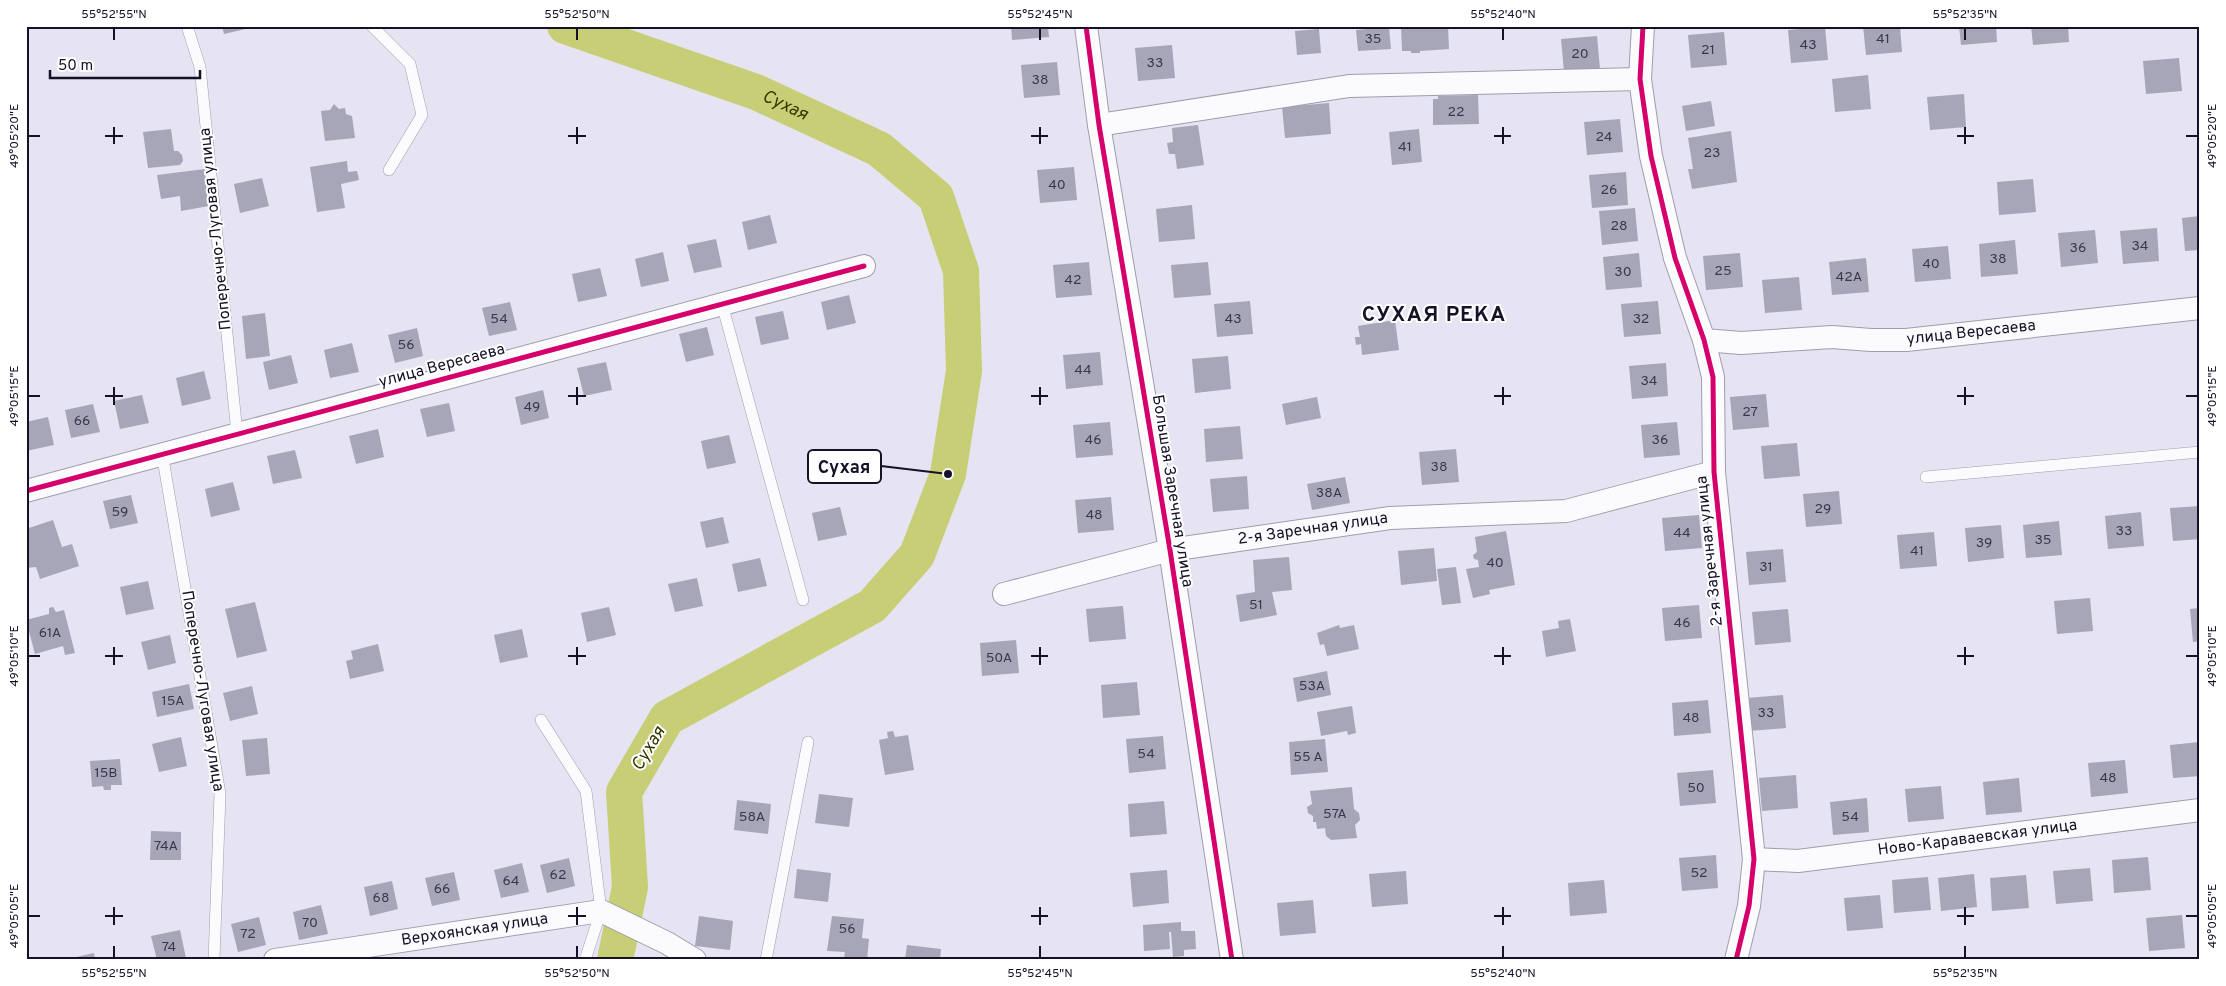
<svg xmlns="http://www.w3.org/2000/svg" width="2226" height="986" font-family="Overpass,sans-serif">
	<style>
		.lines { fill: none; stroke-linecap: round; stroke-linejoin: round }
		.river { stroke: #c7ce75; stroke-width: 36 }
		.building { fill: #a6a6b8 }
		.lane-casing { stroke: #a09cad; stroke-width: 12 }
		.street-casing { stroke: #a09cad; stroke-width: 24 }
		.lane { stroke: #fbfbfd; stroke-width: 11 }
		.street { stroke: #fbfbfd; stroke-width: 22 }
		.cycleway-casing { stroke: #fff; stroke-width: 8 }
		.cycleway { stroke: #d6006c; stroke-width: 5 }
		.ticks { fill: none; stroke: #171128; stroke-width: 2 }
		.labels { text-anchor: middle; dominant-baseline: central; stroke-width: 4; stroke-linejoin: round; paint-order: stroke }
		.number-label { font-size: 14px; fill: #3b364c }
		.street-label { font-size: 16px; fill: #171128; stroke: #fff }
		.water-label { font-size: 18px; font-style: italic; fill: #333700; stroke: #fff }
		.district-label { font-size: 21px; font-weight: bold; letter-spacing: 1px; fill: #171128; stroke: #fff }
		.leader { fill: none; stroke: #171128; stroke-width: 2 }
		.callout-dot { fill: #171128; stroke: #fff; stroke-width: 2 }
		.callout { fill: #fff; stroke: #171128; stroke-width: 2 }
		.callout-label { font-size: 18px; text-anchor: middle; font-weight: bold; fill: #171128 }
		.neatline { fill: none; stroke: #171128; stroke-width: 2 }
		.ticks-label { font-size: 12px; text-anchor: middle; fill: #171128 }
	</style>
	<rect width="100%" height="100%" fill="#e6e3f2"/>
	<g class="lines">
		<path class="river" id="s1" d="M565 26 756 92 879 149 936 197 961 271 964 371 948 474 917 555 872 606 667 718 624 792 630 887 615 960"/>
	</g>
	<path class="building" d="M222 26H254V27L224 34Z
		M1011 26H1048L1049 37 1012 40Z
		M1401 26H1448L1449 49 1420 51V53H1411V51H1402Z
		M1863 26H1900L1902 52 1866 55Z
		M1959 26H1996L1997 42 1961 45Z
		M2031 26H2068L2069 42 2033 45Z
		M2112 26H2133V28L2113 29Z
		M1389 27 1391 49 1358 51 1356 30Z
		M1825 27 1828 60 1791 63 1788 30Z
		M1319 29 1321 53 1297 55 1295 31Z
		M1724 32 1727 65 1691 68 1688 35Z
		M1597 36 1600 69 1564 72 1561 39Z
		M1172 45 1175 78 1138 81 1135 48Z
		M2179 58 2182 91 2146 94 2143 61Z
		M1057 62 1060 95 1024 98 1021 65Z
		M1868 75 1871 109 1835 112 1832 79Z
		M1964 94 1966 127 1930 130 1927 97Z
		M1478 95 1479 124 1433 125V99H1438V96Z
		M1711 101 1715 126 1686 131 1682 106Z
		M1329 103 1331 134 1285 138 1282 107Z
		M334 104 339 109 345 108 346 114 352 116 355 138 325 141 321 111 330 110Z
		M1620 119 1623 152 1587 155 1584 122Z
		M1198 125 1204 165 1177 169 1175 154H1169L1167 143 1173 142 1172 128Z
		M171 129 174 151H178L182 155 183 161 180 165 148 168 143 132Z
		M1419 129 1422 162 1392 165 1389 132Z
		M1731 131 1737 182 1692 189 1688 169H1693L1688 138Z
		M347 161 348 172 357 171 359 180 341 184 345 208 317 212 310 167Z
		M1074 167 1077 200 1040 203 1037 170Z
		M205 169 209 206 181 211 180 196 161 199 157 175Z
		M1626 172 1628 205 1592 208 1589 175Z
		M262 178 269 206 240 213 234 184Z
		M2033 179 2036 212 1999 215 1997 182Z
		M1192 205 1195 239 1159 242 1156 209Z
		M1635 208 1638 241 1602 245 1599 211Z
		M770 215 777 243 748 250 742 222Z
		M2200 216V250L2185 251 2182 218Z
		M2157 228 2159 261 2123 264 2120 231Z
		M2095 230 2098 263 2061 267 2058 233Z
		M716 239 722 267 694 273 687 245Z
		M2015 240 2018 274 1981 277 1979 244Z
		M1948 246 1951 279 1915 282 1912 249Z
		M663 252 669 281 641 287 635 259Z
		M1639 253 1642 287 1606 290 1603 257Z
		M1740 253 1743 287 1706 290 1703 256Z
		M1866 258 1869 292 1832 295 1829 262Z
		M1089 262 1092 295 1056 298 1053 265Z
		M1208 262 1211 295 1174 298 1171 265Z
		M600 268 607 296 578 302 572 274Z
		M1799 277 1802 310 1765 313 1762 280Z
		M849 295 856 323 827 330 821 302Z
		M1250 301 1253 334 1217 337 1214 304Z
		M1658 301 1661 334 1624 337 1621 304Z
		M510 302 517 330 489 336 482 308Z
		M783 311 789 339 761 345 755 317Z
		M265 313 270 356 246 359 242 316Z
		M1395 320 1399 350 1362 355 1361 344 1356 345 1355 337H1360L1358 326Z
		M707 327 714 355 686 362 679 334Z
		M417 328 423 356 395 363 388 335Z
		M352 343 359 372 330 378 324 350Z
		M1100 352 1103 385 1066 389 1063 355Z
		M291 355 298 383 269 390 263 362Z
		M1228 356 1231 389 1195 393 1192 359Z
		M606 362 612 390 584 396 577 368Z
		M1666 363 1668 396 1632 399 1629 366Z
		M204 371 211 399 182 406 176 378Z
		M543 390 549 418 521 425 515 397Z
		M1766 394 1769 427 1733 430 1730 397Z
		M142 395 149 423 120 429 114 401Z
		M1317 397 1321 418 1286 425 1282 404Z
		M449 403 455 431 427 437 420 409Z
		M93 404 100 432 71 438 65 410Z
		M48 417 54 445 26 451V422Z
		M1110 422 1113 455 1076 458 1073 425Z
		M1677 422 1680 455 1644 458 1641 425Z
		M1240 426 1243 459 1206 462 1204 429Z
		M378 429 384 457 356 464 349 436Z
		M729 435 736 463 707 469 701 441Z
		M1797 443 1800 476 1764 479 1761 446Z
		M1456 449 1459 482 1422 485 1419 452Z
		M295 450 302 478 273 484 267 456Z
		M1247 476 1249 509 1213 512 1210 479Z
		M1345 477 1350 503 1312 510 1307 484Z
		M233 482 240 510 211 517 205 489Z
		M1839 491 1842 524 1806 527 1803 494Z
		M131 495 138 523 110 529 103 501Z
		M1111 497 1114 530 1078 533 1075 500Z
		M2200 506V539L2173 541 2170 508Z
		M840 507 847 535 818 541 812 513Z
		M2141 512 2144 546 2108 549 2105 516Z
		M1699 515 1702 548 1665 551 1662 518Z
		M723 517 729 543 706 548 700 522Z
		M53 520 62 547 72 544 79 566 40 579 36 567 26 568V529Z
		M2059 521 2062 555 2026 558 2023 525Z
		M2001 525 2004 558 1968 562 1965 528Z
		M1506 531 1515 585 1489 590 1490 594 1473 598 1466 569 1479 567 1478 560 1474 559 1473 555 1477 552 1475 537Z
		M1934 532 1937 566 1900 569 1897 535Z
		M1434 548 1437 581 1401 585 1398 551Z
		M1783 549 1786 582 1749 585 1746 552Z
		M1289 557 1292 590 1272 592 1277 615 1240 622 1236 595 1255 592 1253 560Z
		M760 558 767 586 738 592 732 564Z
		M1456 567 1461 603 1442 605 1437 569Z
		M697 578 703 606 675 612 668 584Z
		M148 581 154 609 126 615 120 587Z
		M2090 598 2093 631 2057 634 2054 601Z
		M255 602 267 651 237 658 225 609Z
		M1699 605 1702 638 1665 641 1662 608Z
		M1123 606 1126 639 1089 642 1086 609Z
		M53 607 56 612 64 610 75 653 65 655 63 646 35 654 26 620 49 614V608Z
		M609 607 616 635 587 642 581 613Z
		M2200 608V641L2193 642 2190 609Z
		M1788 609 1791 642 1755 645 1752 612Z
		M1570 619 1576 651 1546 657 1542 631 1559 628 1558 621Z
		M1339 625 1340 628 1354 625 1359 649 1327 656 1324 644 1320 645 1317 633Z
		M522 629 528 657 500 663 494 635Z
		M170 635 176 663 148 670 141 642Z
		M1016 640 1019 673 982 676 980 643Z
		M378 644 384 671 350 679 346 661 353 659 351 651Z
		M1327 671 1331 695 1297 702 1293 678Z
		M1137 682 1140 715 1103 718 1101 685Z
		M189 684 194 709 157 717 152 692Z
		M252 686 258 714 230 721 223 693Z
		M1783 695 1786 728 1749 731 1746 698Z
		M1708 700 1711 733 1674 736 1672 703Z
		M1352 706 1356 733 1348 735 1347 731 1321 736 1317 712Z
		M893 731 895 737 908 735 914 770 885 775 879 740 888 738 887 732Z
		M1163 736 1166 769 1129 773 1126 739Z
		M181 737 187 766 159 772 152 744Z
		M267 738 270 774 246 776 242 740Z
		M1325 739 1328 772 1291 775 1289 742Z
		M2200 742V776L2173 778 2170 745Z
		M120 759 122 785H111V790H104L103 786 92 787 90 761Z
		M2125 760 2128 793 2091 797 2088 763Z
		M1713 770 1716 803 1680 806 1677 773Z
		M1796 775 1798 808 1762 811 1759 778Z
		M2019 778 2022 812 1986 815 1983 782Z
		M1941 786 1944 819 1908 822 1905 789Z
		M1352 787 1354 809 1359 813 1360 820 1355 825 1357 838 1331 840 1326 836 1325 828 1317 829 1316 822H1313V816L1308 813 1307 807 1312 804 1310 791Z
		M819 794 853 798 849 827 815 823Z
		M1867 798 1869 832 1833 835 1830 802Z
		M737 800 771 804 768 834 734 830Z
		M1164 801 1167 834 1130 837 1128 804Z
		M151 831 181 832V860H150Z
		M1716 855 1718 888 1682 891 1679 858Z
		M2148 857 2151 890 2114 893 2112 860Z
		M569 858 575 886 547 893 540 865Z
		M522 863 529 892 501 898 494 870Z
		M2090 868 2093 901 2056 904 2053 871Z
		M797 869 831 873 828 902 794 898Z
		M1167 870 1169 903 1133 907 1130 873Z
		M1406 871 1408 904 1372 907 1369 874Z
		M454 872 460 900 432 906 425 878Z
		M1974 874 1977 907 1941 911 1938 878Z
		M2026 875 2029 908 1992 911 1990 878Z
		M1928 877 1931 910 1894 913 1892 880Z
		M1604 880 1607 913 1570 916 1568 883Z
		M392 881 398 909 370 916 364 887Z
		M1880 895 1883 928 1847 931 1844 898Z
		M1313 900 1316 933 1280 936 1277 903Z
		M321 905 328 934 299 940 293 912Z
		M2182 915 2185 948 2149 951 2146 918Z
		M699 916 733 921 730 950 695 946Z
		M832 916 864 919 862 938 869 939 867 960 844 958 845 952 827 951Z
		M259 917 266 945 238 952 231 924Z
		M1181 922V931H1195L1196 949 1184 950V956L1173 957 1171 932H1169L1170 949 1144 951 1143 925Z
		M180 930 186 958 157 960 151 936Z
		M907 945 941 949 940 960H905Z
		M94 953 95 960H68V959Z"/>
	<g class="lines">
		<g class="lane-casing">
			<path id="lane" d="M187 26 200 67 237 433
				M372 26 410 64 422 115 389 170
				M722 304 803 600
				M162 453 220 794 214 960
				M1926 477 2200 452
				M541 720 586 791 601 911 585 960
				M766 960 808 742"/>
		</g>
		<g class="street-casing">
			<g id="street">
				<path d="M1086 26 1099 125 1170 550 1232 960"/>
				<path d="M1643 26 1640 79 1651 156 1675 258 1704 340 1713 377 1714 472 1754 859 1749 906 1736 960"/>
				<path d="M1099 125 1349 86 1640 79"/>
				<path id="s2" d="M1704 340 1741 343 1832 337 1871 340H1906L2200 308"/>
				<path d="M26 491 864 266"/>
				<path id="s3" d="M1004 594 1170 550 1390 518 1566 511 1714 472"/>
				<path id="s4" d="M1754 859 1798 861 2200 810"/>
				<path id="s5" d="M275 960 601 911 667 943 695 960"/>
			</g>
		</g>
		<use href="#lane" class="lane"/>
		<use href="#street" class="street"/>
		<g class="cycleway-casing">
			<path id="cycleway" d="M1086 26 1099 125 1170 550 1232 960
				M1643 26 1640 79 1651 156 1675 258 1704 340 1713 377 1714 472 1754 859 1749 906 1736 960
				M26 491 864 266"/>
		</g>
		<use href="#cycleway" class="cycleway"/>
	</g>
	<path class="ticks" d="M114 28V40M577 28V40M1040 28V40M1503 28V40M1965 28V40M114 127V144M577 127V144M1040 127V144M1503 127V144M1965 127V144M28 136H40M105 136H123M568 136H586M1031 136H1048M1494 136H1511M1957 136H1974M2186 136H2198M114 387V405M577 387V405M1040 387V405M1503 387V405M1965 387V405M28 396H40M105 396H123M568 396H586M1031 396H1048M1494 396H1511M1957 396H1974M2186 396H2198M114 647V665M577 647V665M1040 647V665M1503 647V665M1965 647V665M28 656H40M105 656H123M568 656H586M1031 656H1048M1494 656H1511M1957 656H1974M2186 656H2198M114 907V925M577 907V925M1040 907V925M1503 907V925M1965 907V925M28 916H40M105 916H123M568 916H586M1031 916H1048M1494 916H1511M1957 916H1974M2186 916H2198M114 946V958M577 946V958M1040 946V958M1503 946V958M1965 946V958"/>
	<g class="labels">
		<g class="number-label">
			<text x="1373" y="39">35</text>
			<text x="1883" y="39">41</text>
			<text x="1808" y="45">43</text>
			<text x="1708" y="50">21</text>
			<text x="1580" y="54">20</text>
			<text x="1155" y="63">33</text>
			<text x="1040" y="80">38</text>
			<text x="1456" y="112">22</text>
			<text x="1604" y="137">24</text>
			<text x="1405" y="147">41</text>
			<text x="1712" y="153">23</text>
			<text x="1057" y="185">40</text>
			<text x="1609" y="190">26</text>
			<text x="1619" y="226">28</text>
			<text x="2140" y="246">34</text>
			<text x="2078" y="248">36</text>
			<text x="1998" y="259">38</text>
			<text x="1931" y="264">40</text>
			<text x="1723" y="271">25</text>
			<text x="1623" y="272">30</text>
			<text x="1849" y="277">42А</text>
			<text x="1073" y="280">42</text>
			<text x="499" y="319">54</text>
			<text x="1233" y="319">43</text>
			<text x="1641" y="319">32</text>
			<text x="406" y="345">56</text>
			<text x="1083" y="370">44</text>
			<text x="1649" y="381">34</text>
			<text x="532" y="407">49</text>
			<text x="1750" y="412">27</text>
			<text x="82" y="421">66</text>
			<text x="1093" y="440">46</text>
			<text x="1660" y="440">36</text>
			<text x="1439" y="467">38</text>
			<text x="1329" y="493">38А</text>
			<text x="1823" y="509">29</text>
			<text x="120" y="512">59</text>
			<text x="1094" y="515">48</text>
			<text x="2124" y="531">33</text>
			<text x="1682" y="533">44</text>
			<text x="2043" y="540">35</text>
			<text x="1984" y="543">39</text>
			<text x="1917" y="551">41</text>
			<text x="1495" y="563">40</text>
			<text x="1766" y="567">31</text>
			<text x="1256" y="605">51</text>
			<text x="1682" y="623">46</text>
			<text x="50" y="633">61А</text>
			<text x="999" y="658">50А</text>
			<text x="1312" y="686">53А</text>
			<text x="173" y="701">15А</text>
			<text x="1766" y="713">33</text>
			<text x="1691" y="718">48</text>
			<text x="1146" y="754">54</text>
			<text x="1308" y="757">55 А</text>
			<text x="106" y="773">15В</text>
			<text x="2108" y="778">48</text>
			<text x="1696" y="788">50</text>
			<text x="1335" y="814">57А</text>
			<text x="752" y="817">58А</text>
			<text x="1850" y="817">54</text>
			<text x="166" y="846">74А</text>
			<text x="1699" y="873">52</text>
			<text x="558" y="875">62</text>
			<text x="511" y="881">64</text>
			<text x="442" y="889">66</text>
			<text x="381" y="898">68</text>
			<text x="310" y="923">70</text>
			<text x="847" y="929">56</text>
			<text x="248" y="934">72</text>
			<text x="169" y="947">74</text>
		</g>
		<g class="street-label">
			<text transform="translate(216 229) rotate(-96)">Поперечно-Луговая улица</text>
			<text stroke="none"><textPath href="#s2" startOffset="268">улица Вересаева</textPath></text>
			<text transform="translate(442 366) rotate(-15)">улица Вересаева</text>
			<text transform="translate(1172 491) rotate(81)">Большая Заречная улица</text>
			<text stroke="none"><textPath href="#s3" startOffset="316">2-я Заречная улица</textPath></text>
			<text transform="translate(1710 551) rotate(-96)">2-я Заречная улица</text>
			<text transform="translate(202 691) rotate(81)">Поперечно-Луговая улица</text>
			<text stroke="none"><textPath href="#s4" startOffset="225">Ново-Караваевская улица</textPath></text>
			<text stroke="none"><textPath href="#s5" startOffset="202">Верхоянская улица</textPath></text>
		</g>
		<g class="water-label">
			<text stroke="none"><textPath href="#s1" startOffset="234">Сухая</textPath></text>
			<text transform="translate(649 749) rotate(-59)">Сухая</text>
		</g>
		<g class="district-label">
			<text x="1434" y="315">СУХАЯ РЕКА</text>
		</g>
	</g>
	<path class="leader" d="M948 474L881 466"/>
	<circle class="callout-dot" cx="948" cy="474" r="5"/>
	<rect class="callout" x="808" y="450" width="73" height="33" rx="5"/>
	<g class="callout-label">
		<text x="844" y="473">Сухая</text>
	</g>
	<rect width="2226" height="986" fill="none" stroke="#ffffff" stroke-width="55"/>
	<path d="M50 70v8h150v-8" fill="none" stroke="#171128" stroke-width="2.5"/>
	<text x="58" y="70" font-size="15" fill="#171128" stroke="#ffffff" stroke-width="4" paint-order="stroke">50 m</text>
	<rect x="28" y="28" width="2170" height="930" class="neatline"/>
	<g class="ticks-label">
		<text x="114" y="18">55°52'55"N</text>
		<text x="577" y="18">55°52'50"N</text>
		<text x="1040" y="18">55°52'45"N</text>
		<text x="1503" y="18">55°52'40"N</text>
		<text x="1965" y="18">55°52'35"N</text>
		<text transform="translate(2212 136) rotate(-90)" y="4">49°05'20"E</text>
		<text transform="translate(14 136) rotate(-90)" y="4">49°05'20"E</text>
		<text transform="translate(2212 396) rotate(-90)" y="4">49°05'15"E</text>
		<text transform="translate(14 396) rotate(-90)" y="4">49°05'15"E</text>
		<text transform="translate(2212 656) rotate(-90)" y="4">49°05'10"E</text>
		<text transform="translate(14 656) rotate(-90)" y="4">49°05'10"E</text>
		<text transform="translate(2212 916) rotate(-90)" y="4">49°05'05"E</text>
		<text transform="translate(14 916) rotate(-90)" y="4">49°05'05"E</text>
		<text x="114" y="977">55°52'55"N</text>
		<text x="577" y="977">55°52'50"N</text>
		<text x="1040" y="977">55°52'45"N</text>
		<text x="1503" y="977">55°52'40"N</text>
		<text x="1965" y="977">55°52'35"N</text>
	</g>
</svg>
